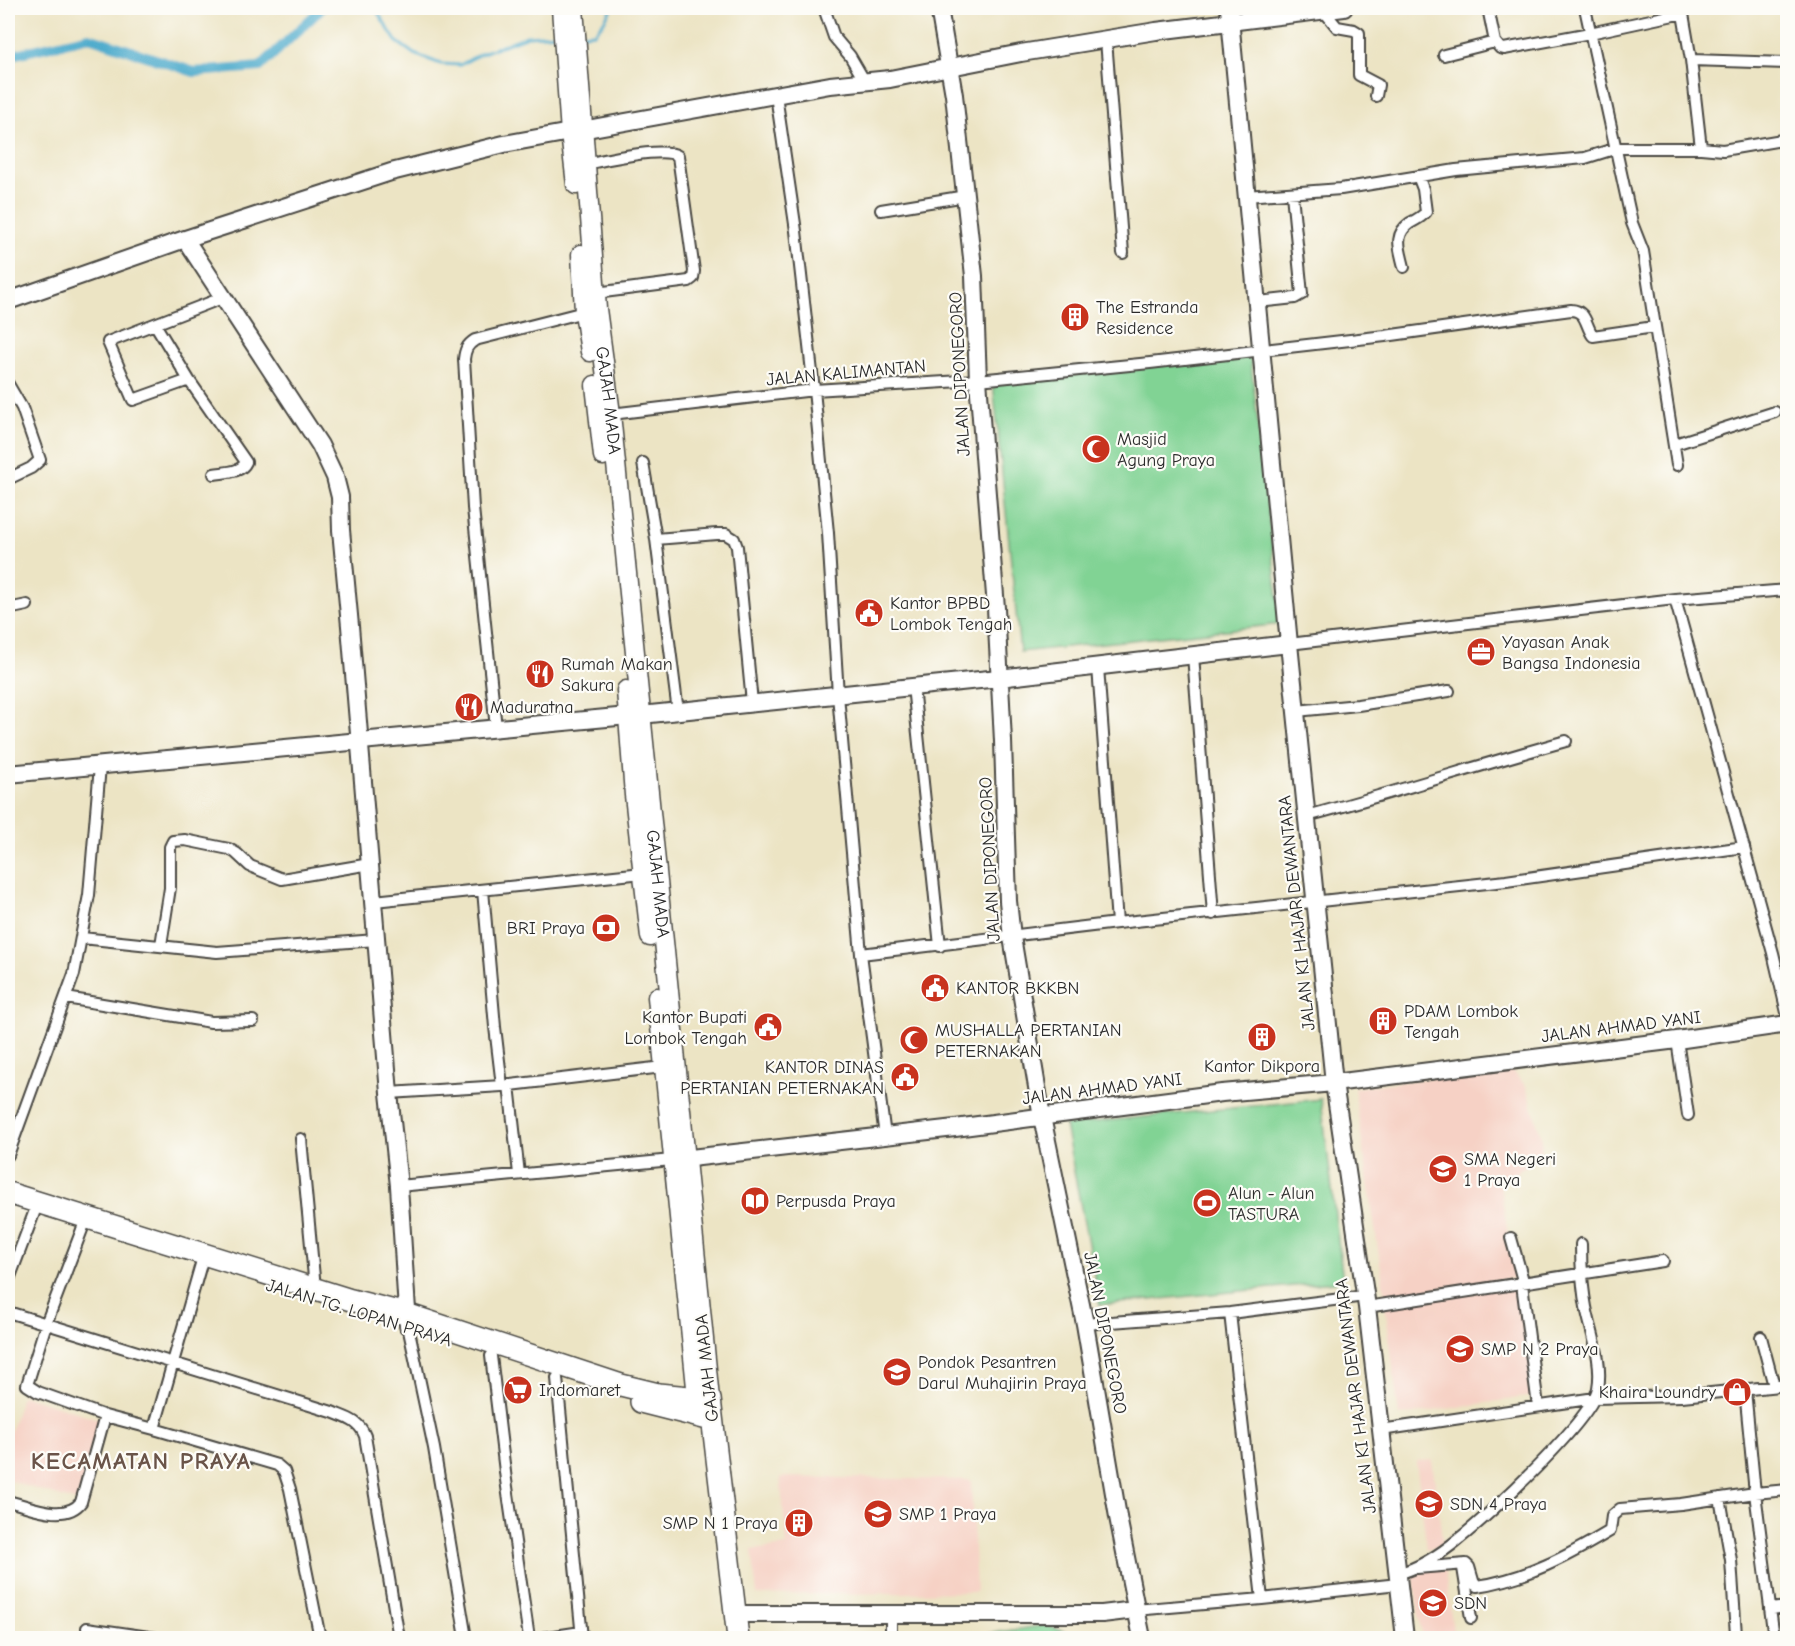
<svg xmlns="http://www.w3.org/2000/svg" width="1795" height="1646" font-family="'Comic Neue',sans-serif">
	<style>
		.built { fill: #f6d1c5 }
		.green { fill: #81d394; stroke: #567f60; stroke-width: 1.5 }
		.lines { fill: none; stroke-linecap: round; stroke-linejoin: round }
		.stream { stroke: #4dabcc; stroke-width: 3 }
		.canal { stroke: #4dabcc; stroke-width: 10 }
		.street-casing { stroke: #484742; stroke-width: 14 }
		.secondary-casing { stroke: #484742; stroke-width: 20 }
		.primary-casing { stroke: #484742; stroke-width: 21 }
		.highway-casing { stroke: #484742; stroke-width: 24 }
		.street { stroke: #fff; stroke-width: 10 }
		.secondary { stroke: #fff; stroke-width: 16 }
		.primary { stroke: #fff; stroke-width: 18 }
		.highway { stroke: #fff; stroke-width: 21 }
		.labels { text-anchor: middle; dominant-baseline: central; stroke-width: 4.5; stroke-linejoin: round; paint-order: stroke }
		.poi-label { font-size: 18px; fill: #2b2b2b; stroke: #fdfcf7; text-anchor: start }
		.street-label { font-size: 18px; fill: #2b2b2b; stroke: #fdfcf7 }
		.district-label { font-size: 24px; font-weight: bold; letter-spacing: 1.5px; fill: #6a5449; stroke: #fdfcf7 }
	</style>
	<rect width="100%" height="100%" fill="#fdfcf7"/>
	<filter id="ink" filterUnits="userSpaceOnUse"><feTurbulence type="fractalNoise" baseFrequency=".0167" numOctaves="2"/><feDisplacementMap in="SourceGraphic" scale="12" xChannelSelector="R" yChannelSelector="G"/><feConvolveMatrix kernelMatrix="1 2 1 2 8 2 1 2 1" color-interpolation-filters="sRGB"/></filter>
	<filter id="wash" filterUnits="userSpaceOnUse"><feTurbulence type="fractalNoise" baseFrequency=".008" numOctaves="4" result="noise"/><feDisplacementMap in="SourceGraphic" scale="24" xChannelSelector="R" yChannelSelector="G"/><feGaussianBlur stdDeviation="1.35" result="paint"/><feColorMatrix in="noise" values="0 0 0 0 0 0 0 0 0 0 0 0 0 0 0 0 0 1.4 0 .05"/><feComposite in="paint" operator="in"/></filter>
	<g filter="url(#wash)">
		<rect width="100%" height="100%" fill="#ece4c4"/>
		<path class="built" d="M1509 1068 1526 1086 1542 1140 1541 1154 1500 1185 1515 1278 1385 1296 1354 1088Z
			M1516 1284 1539 1395 1399 1416 1385 1304Z
			M22 1395 102 1420 77 1502 8 1480V1439Z
			M1432 1460 1443 1547 1427 1549 1416 1461Z
			M780 1477 971 1480 976 1592 757 1595 752 1550 787 1546Z
			M1444 1563 1454 1638H1422L1412 1567Z"/>
		<path class="green" d="M1250 355 1281 624 1020 652 993 383Z
			M1321 1099 1343 1281 1100 1305 1065 1125Z
			M1045 1625 1083 1638H977L981 1635Z"/>
		<g class="lines">
			<path class="stream" d="M375 8 396 41 414 54 441 64 460 65 480 54 527 36 558 34
				M582 34 594 33 602 24 612 8"/>
			<path class="canal" d="M8 56 89 37 194 72 260 67 322 8"/>
		</g>
	</g>
	<g filter="url(#ink)">
		<g class="lines">
			<g class="street-casing">
				<path id="street" d="M824 8 834 37 850 56 864 80
					M1329 8 1328 16 1337 27 1354 30 1359 33V75L1378 85 1376 96
					M1585 8 1632 223 1643 251 1677 465
					M1682 8 1691 60 1701 148
					M1106 40 1123 253
					M1495 42 1500 48 1504 49 1590 33 1683 13
					M1444 55 1495 42 1488 8
					M1691 60 1788 63
					M776 95 796 231 814 390 828 533 838 695 861 954
					M586 164C603 160 665 146 678 156L694 271 693 278 689 281 596 293
					M1246 196 1341 189 1456 170 1585 158 1617 148H1701L1723 150 1788 139
					M881 210 966 196
					M1404 267C1400 249 1393 235 1410 223 1416 220 1422 217 1426 212L1423 189 1418 176
					M1258 302 1295 298 1302 294 1292 194
					M155 324 189 380 246 462C241 473 225 472 214 474
					M189 380 133 400 108 342 222 298
					M8 384 22 408 40 460 31 468 8 479
					M611 414 814 390 978 380 1150 363 1385 336 1571 310C1587 311 1585 325 1593 336L1654 327
					M1675 444 1775 412
					M643 463 656 539 678 712
					M656 539 717 534H726L734 539 737 547 752 703
					M1675 599 1773 953 1788 1017
					M8 609 27 605
					M1289 644 1675 599 1788 590
					M1193 655 1213 914
					M1098 667 1117 923
					M913 686 940 946
					M1296 711 1358 705 1449 691
					M496 728 473 508 464 359C465 350 467 345 475 340L588 311
					M1307 816C1394 793 1479 765 1566 741
					M483 890 495 1027 502 1086
					M374 901 643 873
					M82 938 217 952 376 940
					M161 945 170 888V847L173 841 185 840 229 849 236 853 250 866 282 879 370 864
					M66 998 211 1022 253 1021
					M1677 1040 1688 1115
					M509 1085 519 1174
					M389 1093 502 1086 663 1067
					M885 1136 861 954 1117 923 1506 881 1744 847
					M301 1139 315 1288
					M8 1155 74 974 89 895 100 766
					M399 1186 672 1160
					M83 1227 46 1324 27 1385 38 1392 105 1416
					M1511 1238 1524 1284
					M8 1282 34 1213
					M1522 1284 1538 1406
					M1367 1307 1663 1261
					M8 1312 332 1412C346 1418 359 1420 365 1436L399 1638
					M1230 1313 1262 1599
					M1085 1324 1230 1313 1365 1296
					M408 1326 434 1448 466 1638
					M1761 1337 1774 1386
					M491 1356 506 1480 529 1638
					M557 1378 582 1638
					M1745 1390 1755 1493 1774 1638
					M154 1429 277 1465 284 1471 290 1489 320 1638
					M1381 1430 1595 1398 1682 1396 1788 1385
					M1720 1498 1731 1560 1736 1635
					M8 1501C29 1506 65 1523 81 1502L105 1416 154 1429 201 1264
					M1417 1568 1466 1564 1469 1567 1474 1584 1477 1586C1526 1579 1568 1556 1610 1531L1612 1516 1620 1509 1681 1504 1755 1493 1788 1490
					M1463 1568 1471 1618
					M1397 1574C1420 1568 1442 1553 1460 1538 1489 1515 1592 1420 1598 1388 1603 1362 1591 1332 1586 1307 1582 1286 1581 1265 1581 1244
					M1770 1609 1788 1607
					M1135 1610 1262 1599 1398 1584
					M87 1628 156 1638
					M542 1638 581 1632
					M891 1638V1613"/>
			</g>
			<g class="secondary-casing">
				<path id="secondary" d="M939 8 954 95 974 276 978 380 996 608 1003 741 1008 901 1012 937 1042 1117 1085 1324 1118 1517 1142 1638
					M1229 8 1289 644 1334 1083 1367 1307 1405 1638
					M185 239 320 445 335 477 340 497 341 530 350 626 389 1093 399 1186 408 1326
					M8 301 185 239 391 172 504 144 830 85 890 79 1021 53 1156 31 1344 8
					M641 715 999 678 1289 644
					M8 774 628 716
					M673 1160 955 1128 1222 1093 1334 1083 1677 1040 1788 1024
					M736 1614H1102L1135 1610"/>
			</g>
			<g class="primary-casing">
				<g id="primary">
					<path d="M561 8 570 133 576 185"/>
					<path id="s1" d="M574 8 597 309 611 414 710 1399"/>
					<path d="M581 254 584 312 590 352"/>
					<path d="M595 385 603 456"/>
					<path d="M626 690 634 795 650 937"/>
					<path d="M657 997 697 1397"/>
				</g>
			</g>
			<g class="highway-casing">
				<path id="highway" d="M8 1193 351 1300 406 1314 621 1385 658 1394 710 1399 738 1638
					M641 1402 712 1420"/>
			</g>
			<use href="#street" class="street"/>
			<use href="#secondary" class="secondary"/>
			<use href="#primary" class="primary"/>
			<use href="#highway" class="highway"/>
		</g>
	</g>
	<defs>
		<g id="building-disc" transform="scale(1.5)"><circle r="9.5" fill="#c8321e" stroke="#fdfcf7"/><path d="M-4-6H4V6H1V3H-1V6H-4ZM-2.5-4.3h1.7v1.8h-1.7ZM.8-4.3h1.7v1.8H.8ZM-2.5-1h1.7V.8h-1.7ZM.8-1h1.7V.8H.8Z" fill="#fff"/></g>
		<g id="mosque-disc" transform="scale(1.5)"><circle r="9.5" fill="#c8321e" stroke="#fdfcf7"/><path d="M3.5-4.9A6 6 0 1 0 3.5 4.9A5 5 0 1 1 3.5-4.9Z" fill="#fff"/></g>
		<g id="civic-disc" transform="scale(1.5)"><circle r="9.5" fill="#c8321e" stroke="#fdfcf7"/><path d="M-.6-6.5H3V-4.5H.6V-3L4-1V1h2V6H-6V1h2V-1L-.6-3ZM-1.2 2.5V6h2.4V2.5Z" fill="#fff"/></g>
		<g id="office-disc" transform="scale(1.5)"><circle r="9.5" fill="#c8321e" stroke="#fdfcf7"/><path d="M-6-3h4V-5.5h4V-3h4V5H-6ZM-1-4.5V-3h2v-1.5ZM-6 0V1H6V0Z" fill="#fff"/></g>
		<g id="restaurant-disc" transform="scale(1.5)"><circle r="9.5" fill="#c8321e" stroke="#fdfcf7"/><path d="M-5-6h1v4h1v-4h1v4h1v-4h1v5L-1.5 .5V6h-2V.5L-5-1ZM5-6V6H3V1.5H1.5Q1.5-4 5-6Z" fill="#fff"/></g>
		<g id="bank-disc" transform="scale(1.5)"><circle r="9.5" fill="#c8321e" stroke="#fdfcf7"/><path d="M-6-4H6V4H-6ZM0-2.3a2.3 2.3 0 1 0 0 4.6a2.3 2.3 0 1 0 0-4.6Z" fill="#fff"/></g>
		<g id="school-disc" transform="scale(1.5)"><circle r="9.5" fill="#c8321e" stroke="#fdfcf7"/><path d="M0-5L7-2L0 1L-7-2ZM-4 1L0 2.5L4 1V4Q0 6-4 4Z" fill="#fff"/></g>
		<g id="library-disc" transform="scale(1.5)"><circle r="9.5" fill="#c8321e" stroke="#fdfcf7"/><path d="M-6-4Q-3-5.5-.7-3.5V5Q-3 3-6 4ZM6-4Q3-5.5 .7-3.5V5Q3 3 6 4Z" fill="#fff"/></g>
		<g id="stadium-disc" transform="scale(1.5)"><circle r="9.5" fill="#c8321e" stroke="#fdfcf7"/><path d="M0-5a6.5 5 0 1 0 0 10a6.5 5 0 1 0 0-10ZM-3.5-1.8h7v3.6h-7Z" fill="#fff"/></g>
		<g id="supermarket-disc" transform="scale(1.5)"><circle r="9.5" fill="#c8321e" stroke="#fdfcf7"/><path d="M-6-5.5h2.5l.6 2H6L4.5 2H-2.5L-4.4-4H-6ZM-1.5 3.2a1.3 1.3 0 1 0 .1 0ZM3 3.2a1.3 1.3 0 1 0 .1 0Z" fill="#fff"/></g>
		<g id="shop-disc" transform="scale(1.5)"><circle r="9.5" fill="#c8321e" stroke="#fdfcf7"/><path d="M-5-2.5h2.3a2.7 3.5 0 0 1 5.4 0H5L5.5 6h-11ZM-1.5-2.5h3a1.5 2.3 0 0 0-3 0Z" fill="#fff"/></g>
	</defs>
	<g fill-rule="evenodd">
		<use href="#building-disc" x="1075" y="317"/>
		<use href="#mosque-disc" x="1096" y="449"/>
		<use href="#civic-disc" x="869" y="613"/>
		<use href="#office-disc" x="1481" y="652"/>
		<use href="#restaurant-disc" x="540" y="674"/>
		<use href="#restaurant-disc" x="469" y="707"/>
		<use href="#bank-disc" x="606" y="928"/>
		<use href="#civic-disc" x="935" y="988"/>
		<use href="#building-disc" x="1383" y="1021"/>
		<use href="#civic-disc" x="768" y="1027"/>
		<use href="#building-disc" x="1262" y="1037"/>
		<use href="#mosque-disc" x="914" y="1040"/>
		<use href="#civic-disc" x="905" y="1077"/>
		<use href="#school-disc" x="1443" y="1169"/>
		<use href="#library-disc" x="755" y="1201"/>
		<use href="#stadium-disc" x="1207" y="1203"/>
		<use href="#school-disc" x="1460" y="1349"/>
		<use href="#school-disc" x="897" y="1372"/>
		<use href="#supermarket-disc" x="518" y="1390"/>
		<use href="#shop-disc" x="1737" y="1392"/>
		<use href="#school-disc" x="1429" y="1504"/>
		<use href="#school-disc" x="878" y="1514"/>
		<use href="#building-disc" x="799" y="1523"/>
		<use href="#school-disc" x="1433" y="1603"/>
	</g>
	<g class="labels">
		<g class="poi-label">
			<text x="1096" y="307">The Estranda<tspan x="1096" dy="21">Residence</tspan></text>
			<text x="1117" y="439">Masjid<tspan x="1117" dy="21">Agung Praya</tspan></text>
			<text x="890" y="603">Kantor BPBD<tspan x="890" dy="21">Lombok Tengah</tspan></text>
			<text x="1502" y="642">Yayasan Anak<tspan x="1502" dy="21">Bangsa Indonesia</tspan></text>
			<text x="561" y="664">Rumah Makan<tspan x="561" dy="21">Sakura</tspan></text>
			<text x="490" y="707">Maduratna</text>
			<text x="585" y="928" text-anchor="end">BRI Praya</text>
			<text x="956" y="988">KANTOR BKKBN</text>
			<text x="1404" y="1011">PDAM Lombok<tspan x="1404" dy="21">Tengah</tspan></text>
			<text x="747" y="1017" text-anchor="end">Kantor Bupati<tspan x="747" dy="21">Lombok Tengah</tspan></text>
			<text x="935" y="1030">MUSHALLA PERTANIAN<tspan x="935" dy="21">PETERNAKAN</tspan></text>
			<text x="1262" y="1066" text-anchor="middle">Kantor Dikpora</text>
			<text x="884" y="1067" text-anchor="end">KANTOR DINAS<tspan x="884" dy="21">PERTANIAN PETERNAKAN</tspan></text>
			<text x="1464" y="1159">SMA Negeri<tspan x="1464" dy="21">1 Praya</tspan></text>
			<text x="1228" y="1193">Alun - Alun<tspan x="1228" dy="21">TASTURA</tspan></text>
			<text x="776" y="1201">Perpusda Praya</text>
			<text x="1481" y="1349">SMP N 2 Praya</text>
			<text x="918" y="1362">Pondok Pesantren<tspan x="918" dy="21">Darul Muhajirin Praya</tspan></text>
			<text x="539" y="1390">Indomaret</text>
			<text x="1716" y="1392" text-anchor="end">Khaira Loundry</text>
			<text x="1450" y="1504">SDN 4 Praya</text>
			<text x="899" y="1514">SMP 1 Praya</text>
			<text x="778" y="1523" text-anchor="end">SMP N 1 Praya</text>
			<text x="1454" y="1603">SDN</text>
		</g>
		<g class="street-label">
			<text transform="translate(846 373) rotate(-5)">JALAN KALIMANTAN</text>
			<text transform="translate(960 374) rotate(-93)">JALAN DIPONEGORO</text>
			<text stroke="none"><textPath href="#s1" startOffset="394">GAJAH MADA</textPath></text>
			<text transform="translate(990 859) rotate(-93)">JALAN DIPONEGORO</text>
			<text stroke="none"><textPath href="#s1" startOffset="880">GAJAH MADA</textPath></text>
			<text transform="translate(1297 913) rotate(-96)">JALAN KI HAJAR DEWANTARA</text>
			<text transform="translate(1621 1027) rotate(-7)">JALAN AHMAD YANI</text>
			<text transform="translate(1102 1089) rotate(-7)">JALAN AHMAD YANI</text>
			<text transform="translate(359 1313) rotate(17)">JALAN TG. LOPAN PRAYA</text>
			<text transform="translate(1105 1333) rotate(79)">JALAN DIPONEGORO</text>
			<text transform="translate(707 1368) rotate(-96)">GAJAH MADA</text>
			<text transform="translate(1356 1396) rotate(-97)">JALAN KI HAJAR DEWANTARA</text>
		</g>
		<g class="district-label">
			<text x="141" y="1461">KECAMATAN PRAYA</text>
		</g>
	</g>
	<rect width="1795" height="1646" fill="none" stroke="#fdfcf7" stroke-width="30"/>
</svg>
